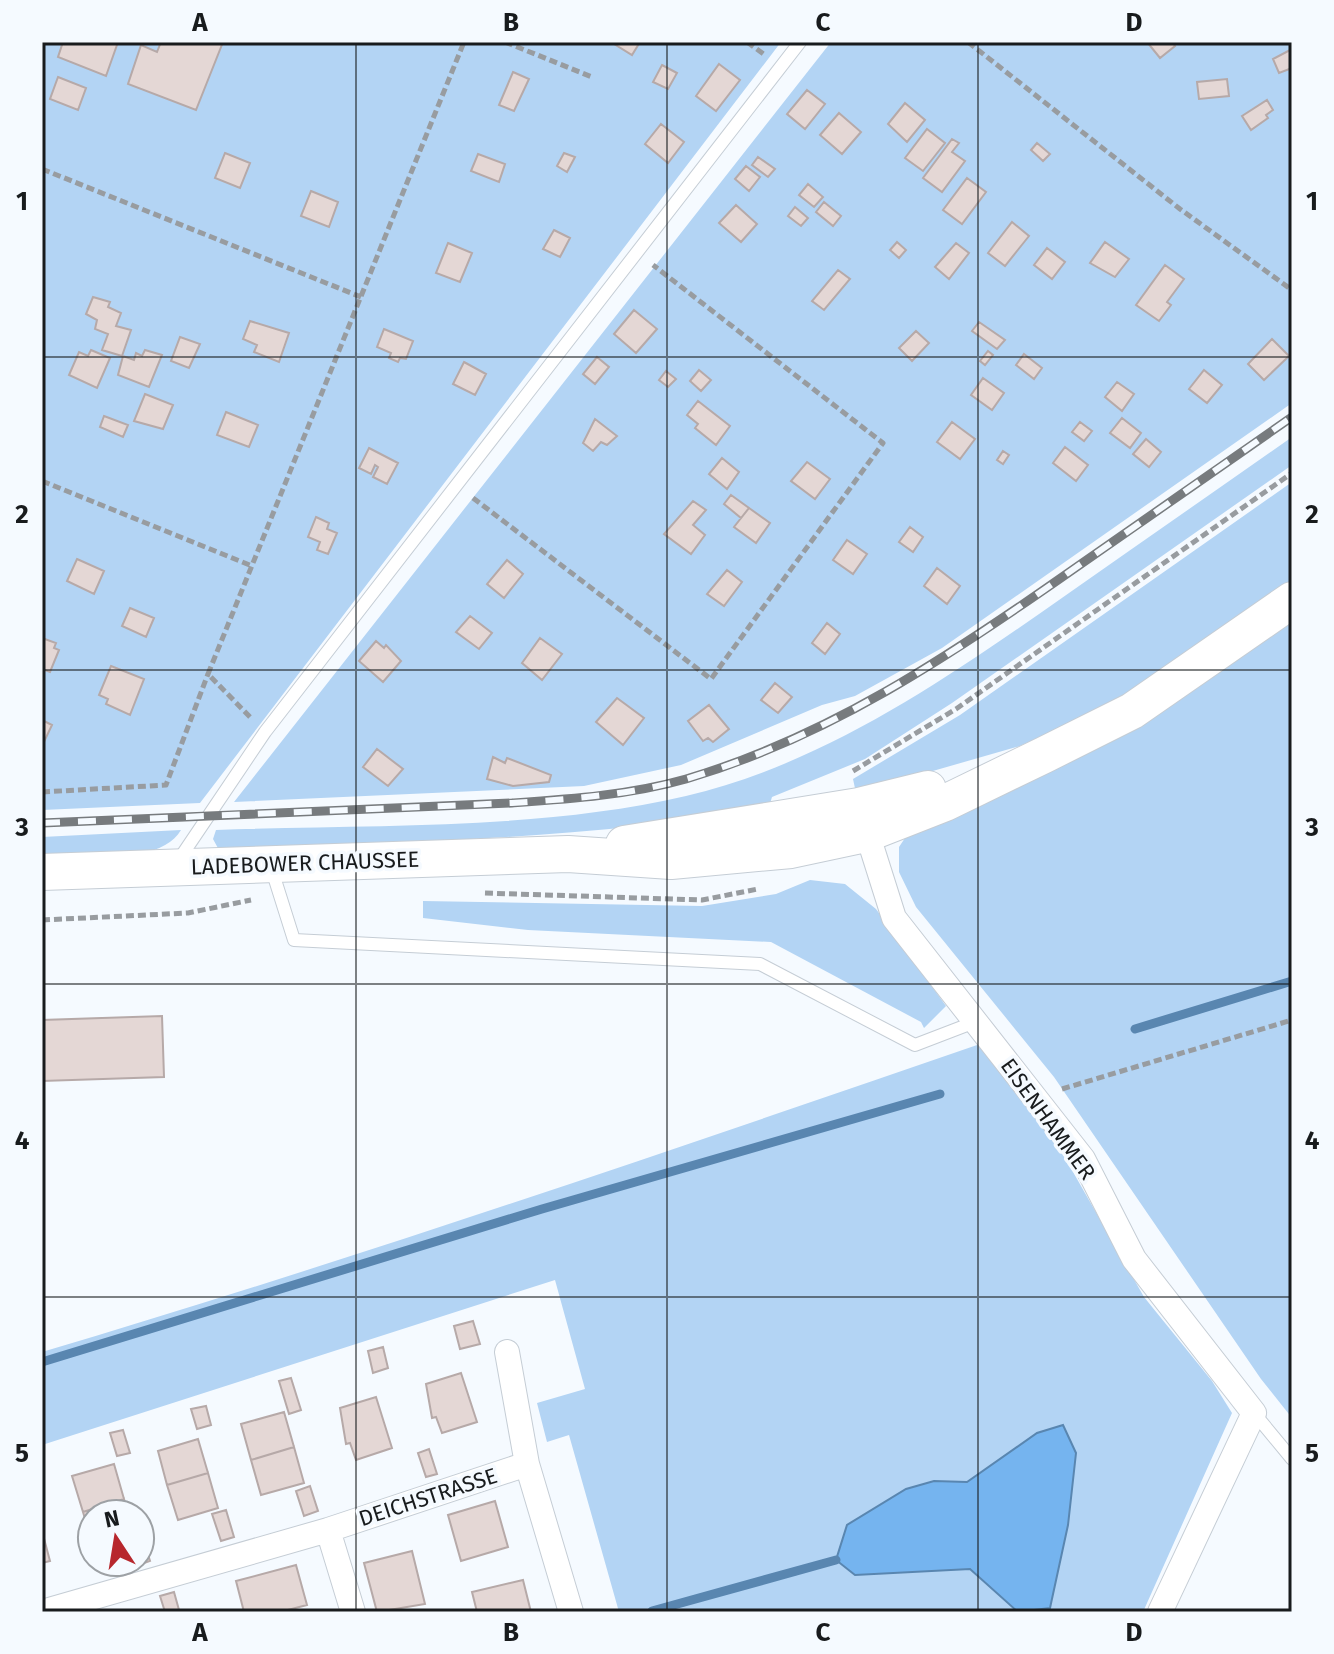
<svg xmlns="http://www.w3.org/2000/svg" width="1334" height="1654" font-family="'Fira Sans',sans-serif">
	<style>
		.green { fill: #b3d4f4 }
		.water { fill: #75b4ef; stroke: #5986b0; stroke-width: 2 }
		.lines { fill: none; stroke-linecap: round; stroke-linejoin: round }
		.stream { stroke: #5986b0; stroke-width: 9 }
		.building { fill: #e4d7d5; stroke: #b6a9a8; stroke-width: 2 }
		.lane-casing { stroke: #c5cdd5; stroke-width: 14 }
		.street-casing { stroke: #c5cdd5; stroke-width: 26 }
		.secondary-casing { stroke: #c5cdd5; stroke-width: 38 }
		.path { stroke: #989ca0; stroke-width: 5; stroke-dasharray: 8 4; stroke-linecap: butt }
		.lane { stroke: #fff; stroke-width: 12 }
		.street { stroke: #fff; stroke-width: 24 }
		.secondary { stroke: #fff; stroke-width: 36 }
		.rail-casing { stroke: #777b7e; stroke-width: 9 }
		.rail { stroke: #f5faff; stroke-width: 6; stroke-dasharray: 18; stroke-linecap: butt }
		.grid { fill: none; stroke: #181b1d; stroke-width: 2; stroke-opacity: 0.55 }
		.labels { text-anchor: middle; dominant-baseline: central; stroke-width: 7; stroke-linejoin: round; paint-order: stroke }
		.street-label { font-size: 22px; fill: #181b1d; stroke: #f5faff }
		.neatline { fill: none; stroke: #181b1d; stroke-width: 3 }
		.grid-label { font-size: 26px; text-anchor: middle; font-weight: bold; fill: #181b1d }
	</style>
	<rect width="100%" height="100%" fill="#f5faff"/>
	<path class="green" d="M42 42H781L200 803 42 810Z
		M831 42H1292V403L942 648 855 696 822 705 681 765 584 786 234 802Z
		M1292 437V465L952 703 865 759 772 797 768 810C585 838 403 843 219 850L213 839 216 830C370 824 535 831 686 796 827 763 952 675 1069 593 1143 541 1218 489 1292 437Z
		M1292 482V581L1124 697 1020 746 856 793 853 779 960 715Z
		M1292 617V1418L1261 1379 1054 1077 916 907 899 872V847L911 829Z
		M181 830C160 866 81 856 42 858V837Z
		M810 880 845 884 876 909 946 1006 924 1028 921 1022 771 942 528 930 423 918V901L702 906 776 894Z
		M980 1044 1060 1149 1144 1297 1212 1381 1232 1413 1143 1612H619L569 1435 547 1442 537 1403 585 1389 555 1280 42 1445V1352C358 1258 669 1151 980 1044Z"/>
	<path class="water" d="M1063 1425 1076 1453 1068 1525 1050 1608 1018 1612 970 1569 855 1575 836 1560 847 1525 906 1489 934 1481 967 1482 1037 1433Z"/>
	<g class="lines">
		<path class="stream" d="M1135 1029 1292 981
			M42 1362 542 1209 940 1094
			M652 1611 836 1560"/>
	</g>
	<path class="building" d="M63 42H118L106 76 58 57Z
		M161 42H223L196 110 128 84 141 45 157 52Z
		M611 42H640L632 55Z
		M1147 42H1172L1175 46 1160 58Z
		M1292 49V68L1279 73 1273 59Z
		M719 64 740 80 716 111 696 96Z
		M662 65 677 73 668 89 653 82Z
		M513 72 529 79 514 111 499 105Z
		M58 77 86 88 78 110 50 99Z
		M1227 79 1229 96 1199 99 1197 82Z
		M807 90 825 104 805 129 787 114Z
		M1267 100 1273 110 1266 115 1268 118 1251 130 1242 116Z
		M905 103 925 120 907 142 888 124Z
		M839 113 861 132 842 154 820 135Z
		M661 124 684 142 668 163 645 144Z
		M927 129 945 143 923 171 905 158Z
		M952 139 959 143 952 152 965 161 942 192 923 178Z
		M1037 143 1050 154 1043 161 1031 150Z
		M225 153 250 163 240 188 215 178Z
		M564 153 575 157 567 172 557 166Z
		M478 154 505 164 499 182 471 171Z
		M758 157 775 169 768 177 752 165Z
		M746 166 760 177 749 191 735 179Z
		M967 178 986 192 962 224 943 210Z
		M808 184 823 197 814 207 799 195Z
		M311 191 338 202 329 227 301 216Z
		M824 202 841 216 833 226 816 212Z
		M736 205 757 224 741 242 719 223Z
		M795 207 808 218 801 226 788 216Z
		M1012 222 1029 236 1005 266 988 253Z
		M554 230 570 238 560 257 543 249Z
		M897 242 906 250 899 258 890 250Z
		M1105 242 1129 259 1115 277 1090 263Z
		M448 243 472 253 460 282 436 273Z
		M956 243 969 253 949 279 935 267Z
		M1047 248 1065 262 1052 279 1034 265Z
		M1165 265 1184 279 1167 302 1171 305 1159 321 1136 305Z
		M838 270 850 279 824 310 812 301Z
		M93 297 110 302 108 307 121 313 116 326 131 330 122 356 102 350 108 334 95 329 97 320 86 314Z
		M634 310 657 329 636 353 614 334Z
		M250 321 289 333 279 362 254 352 257 345 243 339Z
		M979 322 1005 340 997 349 972 331Z
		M384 329 413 341 406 359 400 358 398 362 389 358 391 353 377 347Z
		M916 331 929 343 912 361 899 348Z
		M180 337 200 344 189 368 171 361Z
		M1272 339 1289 356 1264 380 1248 364Z
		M91 350 110 358 97 388 69 375 79 352 88 356Z
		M145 350 162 355 149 387 118 375 123 356 134 360 136 353 142 356Z
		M988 351 993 355 985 365 980 361Z
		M1024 354 1042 368 1034 379 1016 365Z
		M597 357 609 367 595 384 583 374Z
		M464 362 486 374 475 395 453 384Z
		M699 370 711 380 701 391 690 381Z
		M1204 370 1222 385 1207 403 1189 389Z
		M666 371 676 379 668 387 659 380Z
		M983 378 1004 393 992 410 971 395Z
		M1117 382 1134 394 1122 411 1105 397Z
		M145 394 173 405 163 429 134 421Z
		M698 401 730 426 716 445 695 428 698 424 687 415Z
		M226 412 258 425 249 447 217 435Z
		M104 416 128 425 123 437 100 427Z
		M1122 418 1141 433 1130 448 1110 433Z
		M595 419 617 436 607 445 601 442 593 451 583 443Z
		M952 422 975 439 960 459 937 442Z
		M1080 422 1092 431 1084 441 1072 432Z
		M1146 439 1161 452 1149 467 1133 454Z
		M1065 447 1088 465 1076 481 1053 463Z
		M369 448 398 463 387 484 373 477 378 467 375 465 371 474 359 468Z
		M1003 451 1009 455 1003 464 997 460Z
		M722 458 739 472 727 489 709 474Z
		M807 462 830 479 815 499 791 481Z
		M731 495 749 508 741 518 724 504Z
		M693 501 706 510 693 525 705 535 691 554 664 534Z
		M749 508 770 523 756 543 734 527Z
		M316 517 329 523 327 529 337 533 328 554 317 550 320 542 308 537Z
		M910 527 923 537 913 552 899 542Z
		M847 540 867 554 853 574 833 560Z
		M77 559 104 571 94 594 67 581Z
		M507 560 523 574 504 598 487 584Z
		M937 568 960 586 947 604 924 586Z
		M727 570 742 582 724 606 707 594Z
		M130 608 154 618 146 637 122 626Z
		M470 616 492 633 479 649 456 632Z
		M827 623 840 634 825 654 812 643Z
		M42 638 56 643 54 648 59 650 50 672 42 669Z
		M540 638 562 654 542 680 522 663Z
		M376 641 384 648 386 645 401 661 383 682 359 661Z
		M111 666 144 679 130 715 106 704 108 699 99 695Z
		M775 683 792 697 778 713 761 700Z
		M617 698 644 718 623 745 596 722Z
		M709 705 729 729 713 742 708 738 703 741 688 721Z
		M42 720 52 725 42 746Z
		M377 749 403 769 388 786 363 767Z
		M493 757 505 763 507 758 551 775 549 782 513 786 487 779Z
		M162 1016 164 1077 42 1081V1020Z
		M473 1321 480 1344 460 1349 454 1326Z
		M383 1347 388 1368 373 1373 368 1351Z
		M461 1373 477 1422 442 1433 436 1417 432 1418 426 1384Z
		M291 1378 301 1410 289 1414 279 1381Z
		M376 1397 392 1448 356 1460 350 1443 346 1444 340 1408Z
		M206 1406 211 1425 197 1429 191 1409Z
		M284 1412 294 1447 251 1460 241 1424Z
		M123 1430 130 1453 117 1456 110 1433Z
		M198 1439 208 1473 167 1485 158 1451Z
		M294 1447 304 1483 261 1495 251 1460Z
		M429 1449 437 1474 426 1477 418 1453Z
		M114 1464 124 1499 83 1512 72 1476Z
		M208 1473 218 1508 178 1520 167 1485Z
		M310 1486 318 1511 304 1516 296 1491Z
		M124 1499 128 1514H92V1543L83 1512Z
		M495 1501 508 1547 461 1561 448 1515Z
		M226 1510 234 1537 221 1541 212 1514Z
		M140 1530 150 1561 136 1566 135 1562H140Z
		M42 1531 50 1561 42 1563Z
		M412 1551 425 1604 377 1612 364 1563Z
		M296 1565 307 1605 280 1612H244L236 1581Z
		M523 1580 531 1612H477L472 1592Z
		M174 1592 179 1610 165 1612 160 1596Z"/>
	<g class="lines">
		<g class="lane-casing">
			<path id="lane" d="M178 861 265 732 800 42
				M271 867 294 940 760 964 915 1045 975 1022
				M1254 1413 1292 1459"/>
		</g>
		<g class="street-casing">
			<path id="street" d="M863 820 894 918 1083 1159 1134 1259 1254 1413 1160 1612
				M507 1352 527 1464
				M328 1530 353 1612
				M42 1612 328 1530 527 1464 571 1612"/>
		</g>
		<g class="secondary-casing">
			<path id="secondary" d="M624 844 859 806 928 789
				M42 872 568 854 671 861 791 850 866 834 945 803 1044 755 1132 711 1292 600"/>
		</g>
		<path class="path" d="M505 42 592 77
			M747 42 765 55
			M968 42 1180 209 1292 290
			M42 169 361 297
			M42 481 252 566
			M473 498 711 679 883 443 653 265
			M250 717 208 674 464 42
			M853 771 956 709 1292 473
			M42 792 166 785 208 674
			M485 893 702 900 758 889
			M42 920 188 913 251 900
			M1062 1089 1292 1020"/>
		<use href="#lane" class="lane"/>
		<use href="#street" class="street"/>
		<use href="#secondary" class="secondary"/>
		<g class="rail-casing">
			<path id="rail" d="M42 823 512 803C570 799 630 795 686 779 828 737 948 657 1068 573 1143 521 1217 469 1292 417"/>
		</g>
		<use href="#rail" class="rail"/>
	</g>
	<path class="grid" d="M356 42V1612M667 42V1612M978 42V1612M42 357H1292M42 670H1292M42 984H1292M42 1297H1292"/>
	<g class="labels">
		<g class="street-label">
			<text transform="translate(305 863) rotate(-2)">LADEBOWER CHAUSSEE</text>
			<text transform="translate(1048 1119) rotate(54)">EISENHAMMER</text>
			<text transform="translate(428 1497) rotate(-18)">DEICHSTRASSE</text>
		</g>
	</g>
	<rect width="1334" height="1654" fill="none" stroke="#f5faff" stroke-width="88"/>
	<g transform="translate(116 1538) rotate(348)"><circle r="38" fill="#f5faff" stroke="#9da1a5" stroke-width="2"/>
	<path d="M0-6L14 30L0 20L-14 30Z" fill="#b7272d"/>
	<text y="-12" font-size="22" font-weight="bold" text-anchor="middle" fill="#181b1d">N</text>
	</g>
	<rect x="44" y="44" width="1246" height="1566" class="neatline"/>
	<g class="grid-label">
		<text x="200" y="31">A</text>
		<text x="511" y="31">B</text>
		<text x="823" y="31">C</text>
		<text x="1134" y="31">D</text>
		<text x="22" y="210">1</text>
		<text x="1312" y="210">1</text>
		<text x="22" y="523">2</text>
		<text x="1312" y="523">2</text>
		<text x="22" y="836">3</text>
		<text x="1312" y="836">3</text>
		<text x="22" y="1149">4</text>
		<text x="1312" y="1149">4</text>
		<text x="22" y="1462">5</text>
		<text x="1312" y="1462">5</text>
		<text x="200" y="1641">A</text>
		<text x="511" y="1641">B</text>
		<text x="823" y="1641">C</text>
		<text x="1134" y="1641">D</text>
	</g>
</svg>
